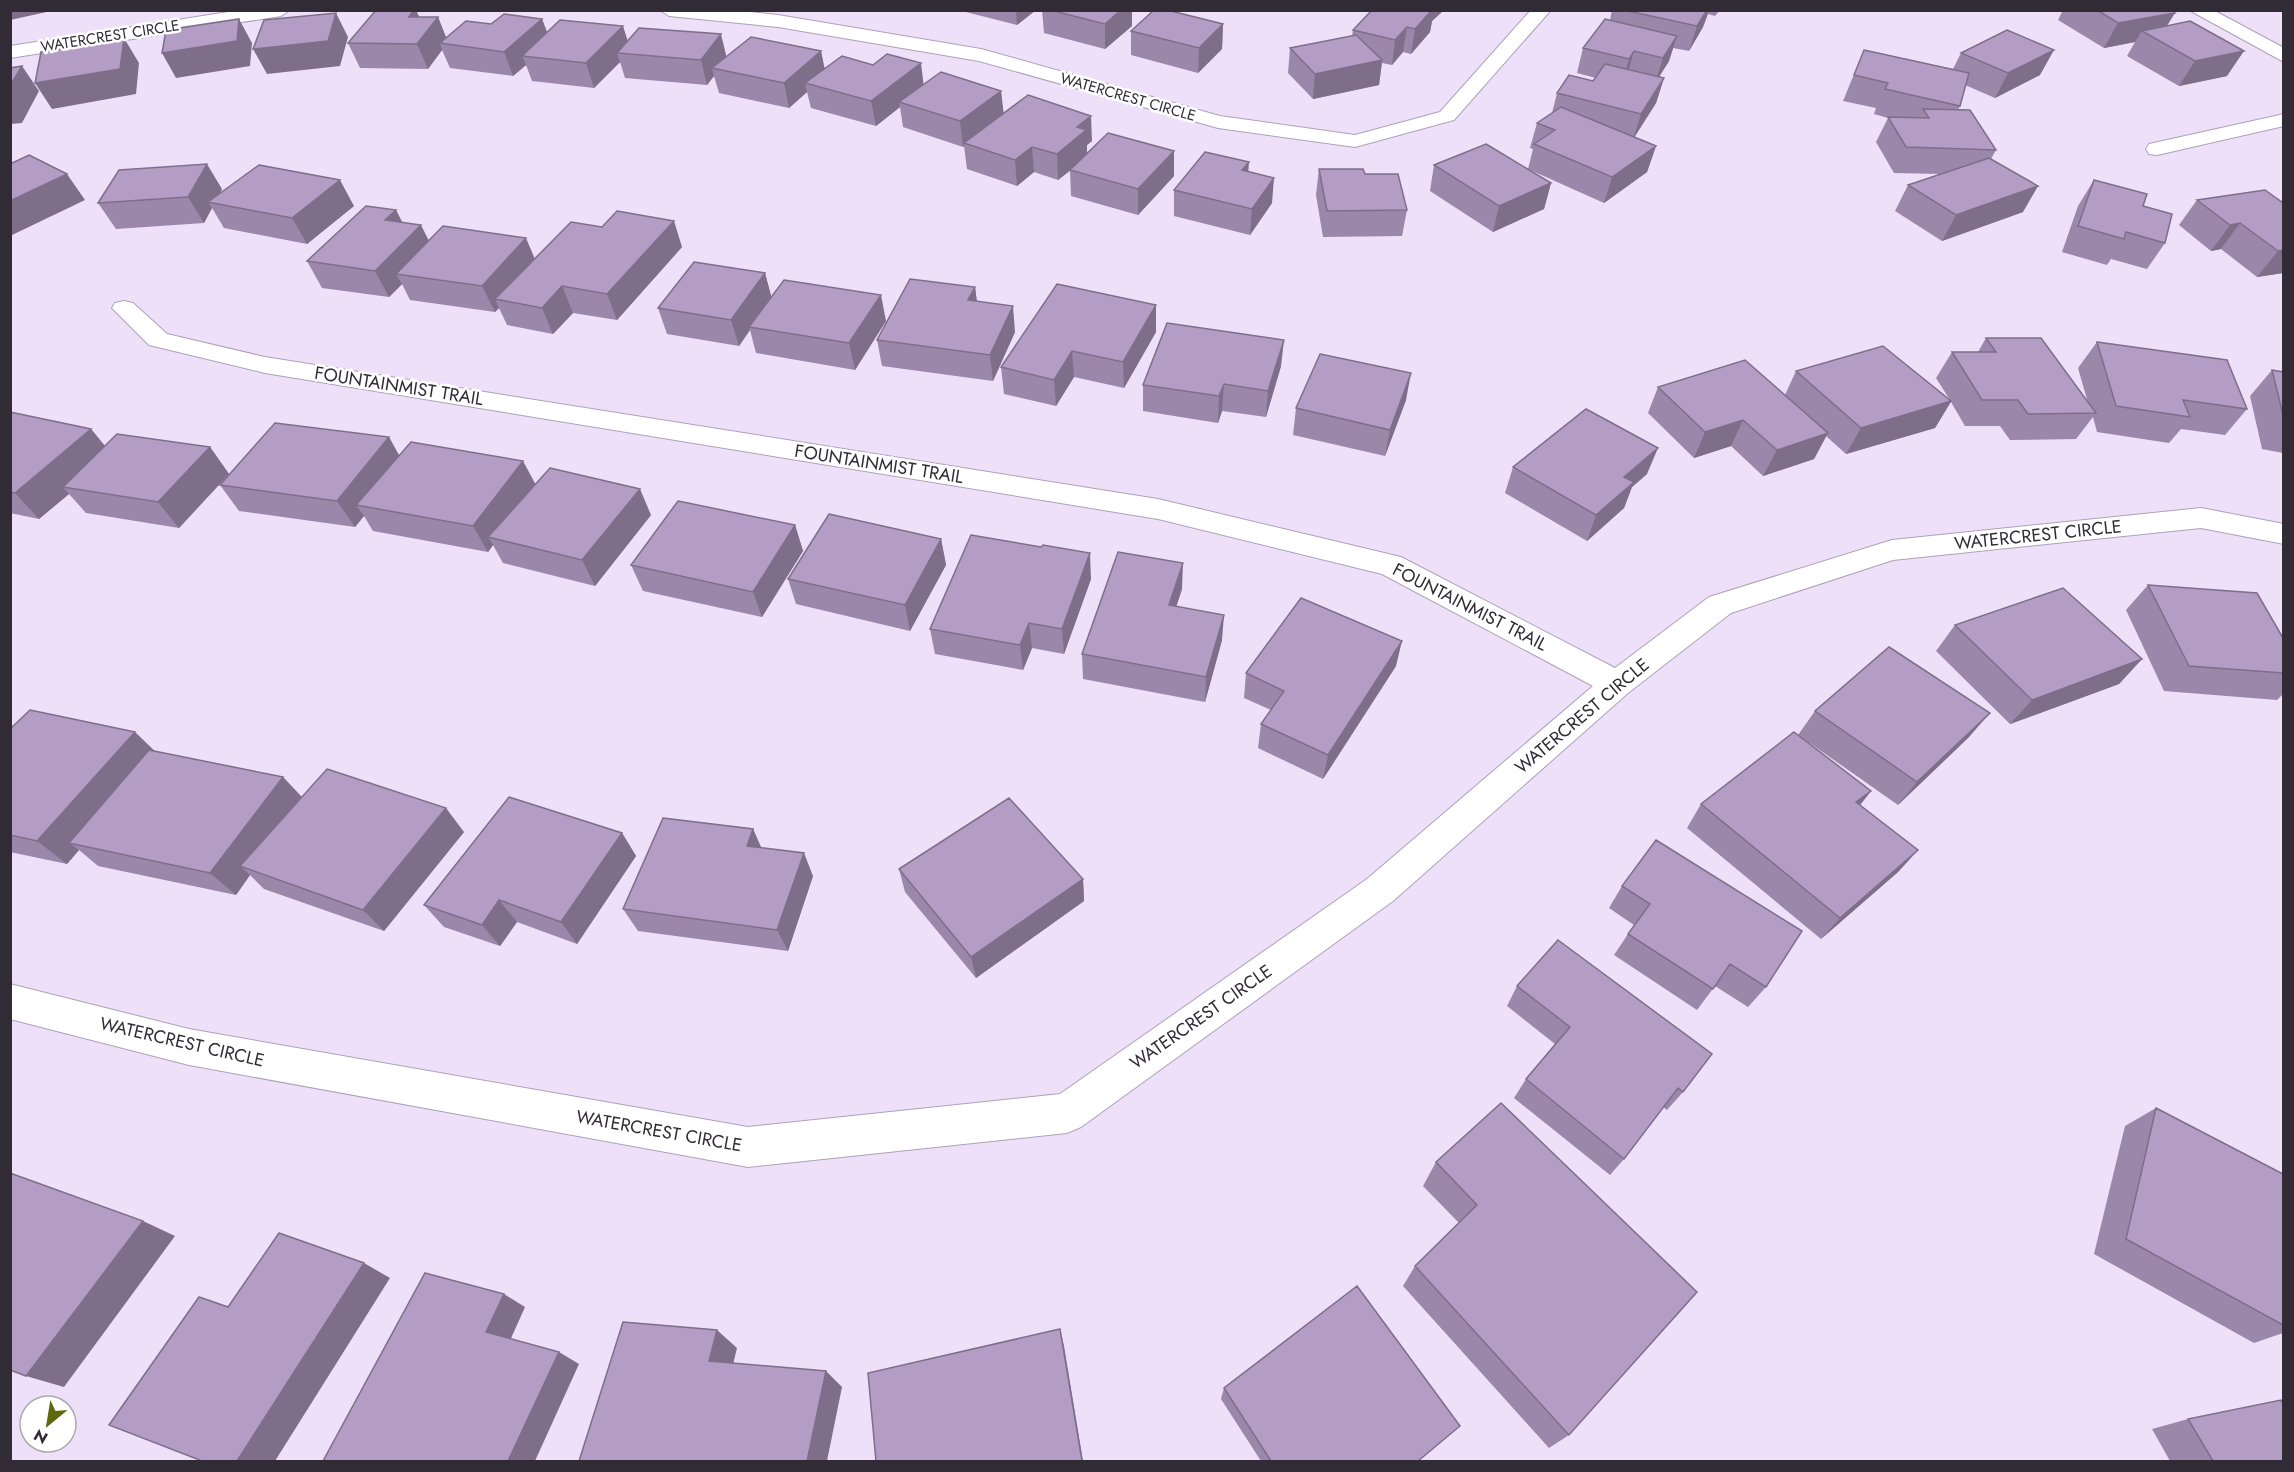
<svg xmlns="http://www.w3.org/2000/svg" width="2294" height="1472" font-family="Jost,sans-serif">
	<style>
		.lines { fill: none; stroke-linecap: round; stroke-linejoin: round }
		.minor-casing { stroke: #aea1b8; stroke-width: 2 }
		.minor { fill: #fff; fill-rule: evenodd }
		.wall { fill: #9b87a9 }
		.shaded-wall { fill: #7e6e8a }
		.building { fill: #b49dc5; stroke: #7e6e8a; stroke-width: 1.5 }
		.labels { text-anchor: middle; dominant-baseline: central; stroke-width: 5; stroke-linejoin: round; paint-order: stroke }
		.far-street-label { font-size: 15px; fill: #312b35; stroke: #fff }
		.street-label { font-size: 18px; fill: #312b35; stroke: #fff }
	</style>
	<rect width="100%" height="100%" fill="#eee0f8"/>
	<g class="lines">
		<g class="minor-casing">
			<path id="minor" d="M241 10H290L281 16 10 58V46Z
				M660 10H731L778 15 981 49 1220 116 1355 135 1440 112 1531 10H1551L1454 120 1355 147 1218 128 979 61 778 27 669 16Z
				M2189 10H2213L2284 48V62Z
				M2284 114V126L2157 155 2149 154 2146 149 2149 144Z
				M124 301 133 303 167 334 265 357 1158 499 1401 557 1615 668 1709 597 1892 540 2201 508 2284 524V544L2201 528 1893 560 1731 613 1628 693 1393 901 1081 1127 1067 1133 748 1167 189 1065 10 1019V984L189 1029 748 1127 1060 1094 1367 879 1593 686 1382 574 1158 519 265 373 149 345 112 308 115 303Z"/>
		</g>
		<use href="#minor" class="minor"/>
	</g>
	<path class="wall" d="M376 10H416L419 17H438L446 38 491 24 542 19 547 32 627 41 726 57 821 51 824 69 924 84 1001 91 1003 114 1092 141 1087 145V153L1174 176 1138 215 1071 196 1070 171 1058 180 1034 172 1017 186 967 169 964 146 963 147 903 127 900 107 876 126 811 108 807 92 789 108 719 93 714 76 707 85 625 78 620 62 594 88 532 81 526 65 513 76 450 68 442 50 428 69 360 68 348 43Z
		M958 10H1036L1017 25Z
		M1042 10H1132V26L1105 49 1044 33Z
		M1372 10H1444L1432 21 1430 32 1411 54 1403 52 1392 65 1382 63 1379 85 1313 99 1288 73 1290 48 1352 36 1353 30Z
		M1612 10H1720L1715 16 1708 14 1703 27 1689 51 1673 48 1669 61 1659 77 1664 78 1656 103 1634 138 1656 146 1647 172 1604 203 1528 169 1533 149 1530 148 1537 123 1552 113 1557 93 1593 81 1596 78 1577 73 1583 48 1610 20Z
		M2063 10H2171L2166 26 2227 76 2179 86 2127 56 2135 42 2104 48 2058 20Z
		M1223 24 1222 49 1198 73 1131 55V31Z
		M1864 50 1953 69 1961 53 2040 75 1995 98 1965 85 1960 106 1958 110 1996 150 1991 159 2023 212 1942 241 1895 211 1908 185 1940 174 1894 173 1876 142 1888 118 1874 114 1876 108 1843 101Z
		M1434 165 1551 183 1544 209 1493 232 1430 191Z
		M1319 169 1365 174 1407 210 1402 236 1323 237 1316 195Z
		M1248 172 1272 203 1250 235 1174 216V190Z
		M2094 180 2143 206 2165 243 2147 269 2111 259 2107 265 2062 252 2078 206Z
		M222 189 220 193 354 206 307 244 224 228 212 208 204 223 116 229 98 203Z
		M2197 200 2283 203V273L2257 277 2221 249 2211 251 2179 225Z
		M396 210 402 222 429 240 535 259 682 247 617 320 573 313 553 334 507 325 499 308 495 312 410 300 402 284 389 297 322 288 307 261Z
		M765 273 771 297 886 321 855 370 756 353 750 330 739 346 667 334 658 308Z
		M975 287 977 301 1015 332 993 381 882 366 877 340Z
		M1156 332 1124 388 1074 377 1056 406 1004 394 1001 367Z
		M1986 338 2088 403 2078 368 2097 342 2247 409 2225 435 2181 429 2169 443 2097 432 2093 417 2076 439 2010 440 2000 426H1965L1951 402 1935 428 1846 454 1826 436 1814 459 1763 476 1731 446 1694 458 1648 413 1658 387 1785 395 1796 371 1950 400 1936 378 1952 352H1978Z
		M1281 366 1266 417 1222 411 1218 423 1143 411V385Z
		M2272 370 2283 372V453L2262 449 2250 396Z
		M1406 400 1385 456 1293 435 1296 408Z
		M10 412 91 429 105 446 210 447 229 474 179 528 86 513 69 494 39 519 10 513Z
		M399 455 535 484 651 515 595 586 503 563 493 545 488 552 373 531 364 516 355 527 239 511 220 485Z
		M1513 467 1647 474 1632 487 1624 508 1587 541 1505 493Z
		M795 525 803 551 762 617 643 591 631 565Z
		M941 539 946 565 910 631 796 604 788 579Z
		M1041 547 1091 579 1064 654 1032 648 1023 670 935 654 930 629Z
		M2148 585 2283 638V694L2277 700 2164 691 2126 610Z
		M1182 589 1176 607 1222 640 1205 702 1083 679 1082 654Z
		M1955 625 2142 659 2119 684 2010 724 1936 651Z
		M1396 666 1323 779 1258 748 1261 724 1271 710 1244 698 1246 673Z
		M1815 711 1969 737 1898 805 1804 739 1871 791 1860 805 1918 850 1898 872 1821 939 1687 828 1701 804 1798 735Z
		M10 729 155 752 283 777 302 797 464 832 384 931 264 889 250 875 236 895 98 866 79 850 67 864 10 852Z
		M753 829 761 847 813 876 788 951 638 931 623 909Z
		M622 833 636 856 577 944 517 922 500 946 444 927 424 905Z
		M1656 840 1766 987 1748 1007 1715 986 1697 1010 1614 955 1634 925 1609 908 1622 886Z
		M899 869 1083 879 1084 901 976 978 905 892Z
		M1517 986 1683 1092 1667 1110 1663 1107 1624 1159 1610 1175 1514 1098 1526 1079 1555 1044 1507 1006Z
		M1501 1103 1569 1435 1549 1448 1403 1286 1415 1266 1459 1223 1423 1186 1436 1162Z
		M2156 1108 2283 1174V1333L2254 1343 2094 1254 2125 1126Z
		M1224 1388 1419 1461H1261L1221 1399Z
		M2188 1419 2283 1461H2170L2152 1429Z"/>
	<path class="shaded-wall" d="M10 10H56L10 20Z
		M414 10H416L426 33 438 17 448 42 440 43 442 50 428 69 417 44 409 17Z
		M1016 10H1036L1017 25Z
		M1121 10H1132V26L1105 49V24Z
		M1431 10H1444L1432 21 1430 32 1411 54 1415 29Z
		M1707 10H1709L1703 27 1689 51 1697 26Z
		M336 13 348 37 340 66 267 74 253 49Z
		M2175 13 2160 37 2142 31 2135 42 2104 48 2118 23Z
		M239 19 252 43 250 66 176 78 162 53Z
		M542 19 551 43 522 56 526 65 513 76 504 52Z
		M1223 24 1222 49 1198 73 1199 48Z
		M623 26 631 51 617 53 620 62 594 88 586 63Z
		M1407 27 1403 52 1392 65 1395 40Z
		M721 34 727 59 712 68 714 76 707 85 701 60Z
		M1677 36 1669 61 1655 83 1663 58Z
		M124 38 139 63 136 94 52 109 35 83Z
		M2054 50 2040 75 1995 98 2008 73Z
		M821 51 826 75 805 83 807 92 789 108 784 83Z
		M1634 51 1627 76 1622 84 1629 59Z
		M2244 51 2227 76 2179 86 2195 61Z
		M1382 60 1379 85 1313 99 1315 74Z
		M921 63 924 88 899 102 900 107 876 126 871 101Z
		M22 66 39 91 22 123 10 124V84Z
		M1664 78 1656 103 1633 139 1641 114Z
		M1001 91 1004 116 964 143V146L963 147 960 121Z
		M1091 116 1092 141 1087 145V156L1058 180 1057 154 1077 127Z
		M1656 146 1647 172 1604 203 1612 177Z
		M1032 147 1034 172 1017 186 1015 160Z
		M1174 151V176L1138 215V189Z
		M1249 162 1247 187 1242 170Z
		M207 164 222 189 215 203 208 202 212 208 204 223 188 197Z
		M67 174 85 200 10 236V201Z
		M1274 178 1272 203 1250 235 1252 209Z
		M340 180 354 206 307 244 292 218Z
		M1551 183 1544 209 1493 232 1499 206Z
		M2038 186 2023 212 1942 241 1956 215Z
		M396 210 409 236 385 220Z
		M674 221 682 247 617 320 607 294Z
		M2240 223 2221 249 2211 251 2230 225Z
		M421 225 434 251 396 274 402 284 389 297 375 271Z
		M526 238 537 264 495 299 499 308 495 312 482 286Z
		M2283 250V273L2257 277 2278 251Z
		M765 273 772 299 749 327 750 330 739 346 731 320Z
		M562 286 573 313 553 334 542 308Z
		M975 287 978 313 968 300Z
		M881 295 886 321 855 370 849 343Z
		M1156 305V332L1124 388 1123 362Z
		M1013 306 1015 332 993 381 990 355Z
		M1284 340 1281 366 1266 417 1268 391Z
		M1072 351 1074 377 1056 406 1054 380Z
		M1411 373 1406 400 1385 456 1390 430Z
		M1224 384 1222 411 1218 423 1219 396Z
		M1951 401 1935 428 1846 454 1861 428Z
		M1743 420 1731 446 1694 458 1705 432Z
		M91 429 113 456 63 487 69 494 39 519 15 493Z
		M1828 433 1814 459 1763 476 1777 450Z
		M389 437 404 464 356 505 364 516 355 527 337 501Z
		M210 447 229 474 179 528 158 502Z
		M1658 448 1647 474 1632 487 1624 508 1587 541 1596 515 1624 477Z
		M523 461 537 487 488 537 493 545 488 552 473 526Z
		M640 489 651 515 595 586 582 560Z
		M795 525 803 551 762 617 753 592Z
		M941 539 946 565 910 631 905 605Z
		M1090 553 1091 579 1064 654 1062 629Z
		M1183 563 1182 589 1168 631 1169 605Z
		M1224 615 1222 640 1205 702 1206 677Z
		M1029 623 1032 648 1023 670 1020 645Z
		M1402 641 1396 666 1323 779 1328 755Z
		M2142 659 2119 684 2010 724 2032 700Z
		M1990 713 1969 737 1898 805 1917 782Z
		M135 732 160 756 69 843 79 850 67 864 37 841Z
		M283 777 305 801 240 866 250 875 236 895 210 873Z
		M1871 791 1853 814 1856 802Z
		M446 808 464 832 384 931 363 910Z
		M753 829 763 852 747 846Z
		M622 833 636 856 577 944 561 922Z
		M1918 850 1898 872 1821 939 1840 918Z
		M804 853 813 876 788 951 777 930Z
		M1083 879 1084 901 976 978 971 957Z
		M499 900 517 922 500 946 482 925Z
		M143 1221 175 1236 64 1387 26 1376Z
		M364 1263 390 1278 275 1461H237Z
		M504 1294 525 1307 508 1345 486 1332Z
		M1060 1329 1064 1346 1083 1461H1082Z
		M717 1330 737 1348 730 1377 709 1361Z
		M559 1352 579 1364 535 1461H508Z
		M826 1371 842 1387 827 1461H807Z"/>
	<path class="building" d="M376 10H414L409 17H438L417 44 348 43Z
		M1050 10H1121L1105 24Z
		M1154 10H1167L1223 24 1199 48 1131 31Z
		M1372 10H1432L1415 29 1407 27 1395 40 1353 30Z
		M1623 10H1707L1697 26Z
		M2097 10H2171L2175 13 2118 23Z
		M336 13 328 41 253 49 264 20Z
		M504 14 542 19 504 52 440 43 466 21 491 24Z
		M239 19 237 41 162 53 166 30Z
		M1605 19 1677 36 1663 58 1634 51 1629 59 1583 48Z
		M560 20 623 26 586 63 522 56Z
		M2190 21 2244 51 2195 61 2142 31Z
		M639 28 721 34 701 60 617 53Z
		M2007 30 2054 50 2008 73 1961 53Z
		M1356 35 1382 60 1315 74 1290 48Z
		M751 37 821 51 784 83 712 68Z
		M124 38 120 69 35 83 41 52Z
		M1864 50 1969 73 1960 106 1885 89 1888 83 1854 75Z
		M887 54 921 63 871 101 805 83 842 56 873 65Z
		M1605 64 1664 78 1641 114 1557 93 1569 75 1593 81Z
		M22 66 10 86V68Z
		M941 72 1001 91 960 121 899 102Z
		M1028 95 1091 116 1077 127 1086 130 1057 154 1032 147 1015 160 964 143Z
		M1561 107 1656 146 1612 177 1534 144 1555 130 1537 123Z
		M1923 109 1970 110 1996 150 1906 147 1888 117 1929 118Z
		M1108 133 1174 151 1138 189 1070 170Z
		M1486 144 1551 183 1499 206 1434 165Z
		M1205 152 1249 162 1242 170 1274 178 1252 209 1174 190Z
		M29 155 67 174 10 201V164Z
		M1989 158 2038 186 1956 215 1908 185Z
		M207 164 188 197 98 203 119 170Z
		M259 165 340 180 292 218 208 202Z
		M1319 169H1363L1365 174H1398L1407 210 1327 211Z
		M2094 180 2147 194 2143 206 2172 214 2165 243 2126 232 2124 239 2078 226Z
		M2265 190 2283 203V250L2278 251 2240 223 2230 225 2197 200Z
		M366 206 396 210 385 220 421 225 375 271 307 261Z
		M617 211 674 221 607 294 562 286 542 308 495 299 571 222 602 227Z
		M443 226 526 238 482 286 396 274Z
		M694 262 765 273 731 320 658 308Z
		M910 279 975 287 968 300 1013 306 990 355 877 340Z
		M784 280 881 295 849 343 749 327Z
		M1057 284 1156 305 1123 362 1072 351 1054 380 1001 367Z
		M1167 323 1284 340 1268 391 1224 384 1219 396 1143 385Z
		M1986 338H2041L2096 413 2028 414 2018 400H1982L1952 352H1996Z
		M2097 342 2227 360 2247 409 2183 400 2190 417 2116 406Z
		M1883 346 1951 401 1861 428 1796 371Z
		M1320 354 1411 373 1390 430 1296 408Z
		M1745 360 1828 433 1777 450 1743 420 1705 432 1658 387Z
		M2272 370 2283 372V415Z
		M1586 409 1658 448 1624 477 1634 482 1596 515 1513 467Z
		M10 412 91 429 15 493 10 492Z
		M275 423 389 437 337 501 220 485Z
		M117 434 210 447 158 502 63 487Z
		M411 442 523 461 473 526 356 505Z
		M550 468 640 489 582 560 488 537Z
		M678 501 795 525 753 592 631 565Z
		M829 514 941 539 905 605 788 579Z
		M971 535 1041 547 1043 545 1090 553 1062 629 1029 623 1020 645 930 629Z
		M1118 552 1183 563 1169 605 1224 615 1206 677 1082 654Z
		M2148 585 2257 593 2283 638V673L2189 666Z
		M2063 588 2142 659 2032 700 1955 625Z
		M1301 598 1402 641 1328 755 1261 724 1284 691 1246 673Z
		M1889 647 1990 713 1917 782 1815 711Z
		M30 710 135 732 37 841 10 835V729Z
		M1794 732 1871 791 1856 802 1918 850 1840 918 1701 804Z
		M149 750 283 777 210 873 69 843Z
		M327 769 446 808 363 910 240 866Z
		M509 797 622 833 561 922 499 900 482 925 424 905Z
		M1009 798 1083 879 971 957 899 869Z
		M663 818 753 829 747 846 804 853 777 930 623 909Z
		M1656 840 1802 931 1766 987 1730 964 1713 989 1628 934 1650 904 1622 886Z
		M1558 940 1712 1054 1683 1092 1678 1088 1624 1159 1526 1079 1570 1027 1517 986Z
		M1501 1103 1697 1292 1569 1435 1415 1266 1477 1205 1436 1162Z
		M2156 1108 2283 1174V1325L2126 1239Z
		M10 1173 143 1221 26 1376 10 1370Z
		M279 1233 364 1263 237 1461H202L109 1425 199 1297 228 1307Z
		M425 1273 504 1294 486 1332 559 1352 508 1461H323Z
		M1357 1286 1460 1426 1418 1461H1271L1224 1388Z
		M623 1322 717 1330 709 1361 826 1371 807 1461H579Z
		M1060 1329 1082 1461H876L868 1373Z
		M2281 1400 2283 1404V1461H2213L2188 1419Z"/>
	<g class="labels">
		<g class="far-street-label">
			<text transform="translate(110 36) rotate(-9)">WATERCREST CIRCLE</text>
			<text transform="translate(1128 97) rotate(16)">WATERCREST CIRCLE</text>
		</g>
		<g class="street-label">
			<text transform="translate(399 386) rotate(9)">FOUNTAINMIST TRAIL</text>
			<text transform="translate(879 464) rotate(9)">FOUNTAINMIST TRAIL</text>
			<text transform="translate(2038 535) rotate(-6)">WATERCREST CIRCLE</text>
			<text transform="translate(1470 607) rotate(27)">FOUNTAINMIST TRAIL</text>
			<text transform="translate(1582 716) rotate(-40)">WATERCREST CIRCLE</text>
			<text transform="translate(1201 1017) rotate(-35)">WATERCREST CIRCLE</text>
			<text transform="translate(182 1042) rotate(13)">WATERCREST CIRCLE</text>
			<text transform="translate(659 1131) rotate(10)">WATERCREST CIRCLE</text>
		</g>
	</g>
	<rect width="2294" height="1472" fill="none" stroke="#312b35" stroke-width="24"/>
	<g transform="translate(48 1424) rotate(210)"><circle r="28" fill="#ffffff" stroke="#adaaae" stroke-width="1.5"/>
	<path d="M0-4.5L10 22L0 15L-10 22Z" fill="#5e680c"/>
	<text y="-9" font-size="16" font-weight="bold" text-anchor="middle" fill="#312b35">N</text>
	</g>
</svg>
